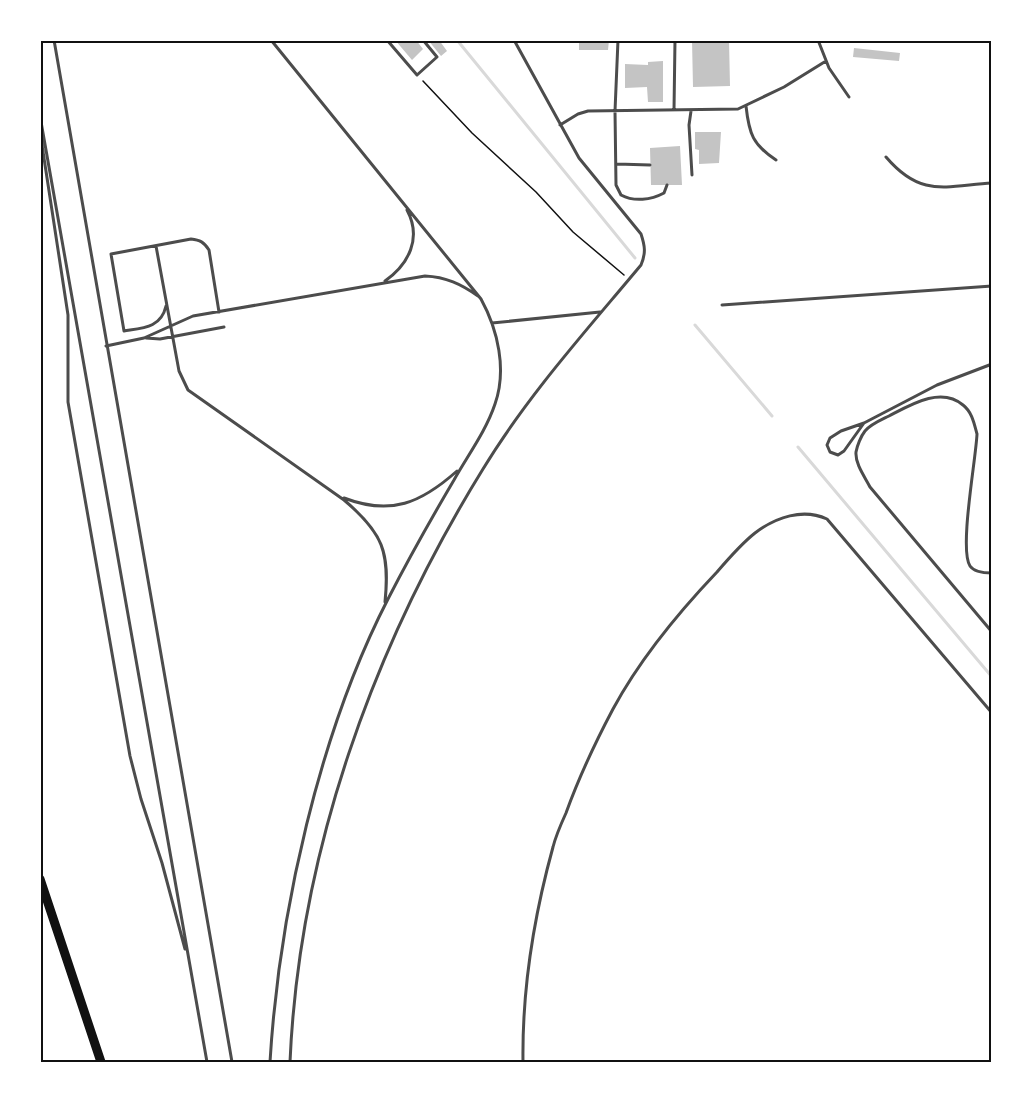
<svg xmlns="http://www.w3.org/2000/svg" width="1032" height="1103" font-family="Mulish,sans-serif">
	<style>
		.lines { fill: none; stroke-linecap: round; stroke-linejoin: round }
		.stream { stroke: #d9d9d9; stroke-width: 3 }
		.building { fill: #c4c4c4 }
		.path { stroke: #111; stroke-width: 1.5 }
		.service { stroke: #4c4c4c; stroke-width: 3 }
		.primary { stroke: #111; stroke-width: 9 }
		.rail { stroke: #707070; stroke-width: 3 }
		.neatline { fill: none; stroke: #111; stroke-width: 2 }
	</style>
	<rect width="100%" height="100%" fill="#fff"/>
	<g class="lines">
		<path class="stream" d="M457 40 635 258
			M695 325 772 416
			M798 447 992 677"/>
	</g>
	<path class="building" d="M395 40H416L423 49 412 60Z
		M428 40H439L447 51 441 56Z
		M579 40H609L608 50H579Z
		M692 40H729L730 86 693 87Z
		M854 48 900 53 899 61 853 57Z
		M663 61V102H648L647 87 625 88V64L648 65V62Z
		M695 132H721L719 163 699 164V150L695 149Z
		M680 146 682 185H651L650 148Z"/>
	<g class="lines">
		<path class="path" d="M423 81 472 133 536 192 573 232 624 275"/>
		<path class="service" d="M54 40 232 1062
			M387 40 417 75 437 57 423 40
			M618 40 615 111 616 185 621 195C634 202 651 200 664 193L667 185
			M818 40 829 68 849 97
			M746 106C749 134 753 145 776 160
			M674 110 675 40
			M691 111 689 125 692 175
			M40 116 207 1062
			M560 125 578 114 588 111 738 109 784 87 826 61
			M40 132 68 315V402L130 756 141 799 162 863 185 949
			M886 157C921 198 945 186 992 183
			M617 164 650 165
			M156 246 179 371 188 390 344 500C383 533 390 552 385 602
			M385 281C409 264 422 238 407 210
			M722 305 992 286
			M166 306C161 328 143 328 124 331L111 254 191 239C200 240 204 242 209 250L219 312
			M492 323 600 312
			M146 338 160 339 224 327
			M106 346 144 338 193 316 425 276C446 277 461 284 478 296
			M864 423 844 451 838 455 830 452 827 445 830 438 841 431 864 423 937 385 992 364
			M344 498C391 516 421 503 457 471
			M992 573C985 573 974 572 970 566 959 549 976 459 977 434 974 423 972 412 963 405 941 386 910 405 889 416 881 420 871 424 865 431 861 436 857 446 856 452 855 464 865 477 870 487L992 632
			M270 1062C279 913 319 733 388 599 409 558 431 519 454 480 468 455 486 431 495 404 507 370 498 330 481 299L271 40
			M290 1062C299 853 373 647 483 469 528 395 586 331 641 265 646 253 645 246 641 234L579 158 514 40
			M523 1062C522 990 534 916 553 847 556 835 561 824 566 813 579 777 595 743 613 709 640 659 678 613 717 572 729 558 741 544 755 533 776 517 803 508 827 519L992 713"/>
		<path class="primary" d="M40 879 101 1062"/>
		<path class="rail" d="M40 1058 42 1062"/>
	</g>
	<rect width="1032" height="1103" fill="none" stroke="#ffffff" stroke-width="84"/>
	<rect x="42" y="42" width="948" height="1019" class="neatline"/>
</svg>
